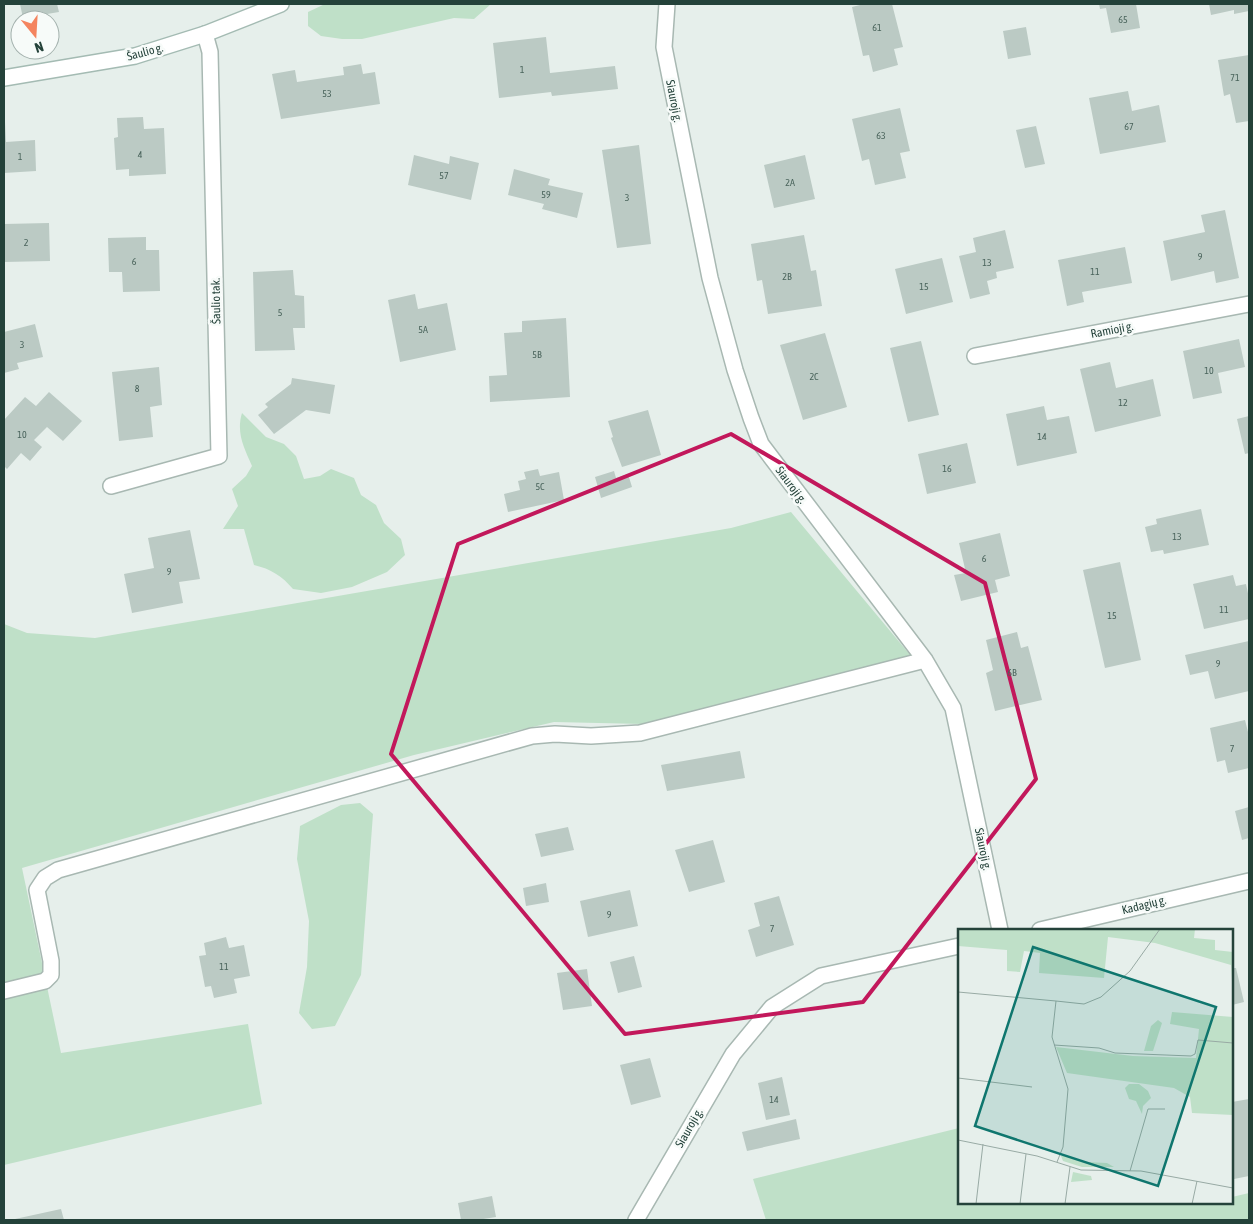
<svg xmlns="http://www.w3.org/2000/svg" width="1253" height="1224" font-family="'Asap Condensed',sans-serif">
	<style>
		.green { fill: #bfe0c8 }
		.building { fill: #bbcac4 }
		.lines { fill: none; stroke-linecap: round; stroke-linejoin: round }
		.street-casing { stroke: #a8b8b2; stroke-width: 18 }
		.secondary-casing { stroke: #a4bbb3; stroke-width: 18 }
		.street { stroke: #fff; stroke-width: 15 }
		.secondary { stroke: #fff; stroke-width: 15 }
		.marked { fill: none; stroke: #c2185b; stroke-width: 4; stroke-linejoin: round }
		.labels { text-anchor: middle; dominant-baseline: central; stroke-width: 5; stroke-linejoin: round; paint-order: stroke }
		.number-label { font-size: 10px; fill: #4a645c }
		.street-label { font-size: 12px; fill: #24423a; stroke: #f7fbf9 }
		.inset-road { fill: none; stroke: #98aaa4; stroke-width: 1 }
		.view { fill: #0f766e; fill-opacity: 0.15; stroke: #0f766e; stroke-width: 2.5 }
		.inset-edge { fill: none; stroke: #24423a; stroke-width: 2.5 }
	</style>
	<rect width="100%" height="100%" fill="#e6efeb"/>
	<path class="green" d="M325 4H491L474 19 454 18 362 39H342L321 36 308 26V12Z
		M242 413 266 437 284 444 296 456 304 479 320 476 331 469 354 478 361 495 376 505 384 523 401 539 405 555 387 572 352 587 321 593 293 589C282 576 271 569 254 565L244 529H223L238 506 232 489 246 476 252 466C244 448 236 433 242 413Z
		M791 512 911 656 643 724 554 722 414 755 22 868 61 1053 248 1024 262 1104 4 1165V624L27 633 95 638 731 528Z
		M360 803 373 814 361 975 335 1026 312 1029 299 1013 307 967 309 921 297 859 300 826 341 805Z
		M959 1128V1203H1196L1197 1205 1206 1203H1232V1197L1249 1193V1220H766L753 1179Z"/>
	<path class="building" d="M20 4H57L59 12 23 18Z
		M864 4H892L903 47 894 49 898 65 873 72 869 55 863 56 852 7Z
		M1099 4H1136L1140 28 1111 33 1106 8 1100 9Z
		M1209 4H1249V11L1234 14V10L1211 15Z
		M1026 27 1031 55 1008 59 1003 31Z
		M546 37 550 73 615 66 618 89 552 96 551 92 499 98 493 43Z
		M1249 55V121L1236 123 1230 94 1224 96 1218 60Z
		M361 64 363 74 375 72 380 104 281 119 272 74 295 70 297 82 344 75 343 67Z
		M1128 91 1132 111 1159 105 1166 142 1100 154 1089 98Z
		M900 108 910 151 900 153 906 178 875 185 869 159 862 161 852 119Z
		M143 117 144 129 164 128 166 174 129 176V169L116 170 114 138 118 137 117 118Z
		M4 122H5L6 142 35 140 36 171 4 173Z
		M1036 126 1045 164 1025 168 1016 130Z
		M639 145 651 244 617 248 602 150Z
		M414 155 449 164 450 156 479 163 471 200 408 185Z
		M805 155 815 199 774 208 764 165Z
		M514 169 550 179 548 185 583 193 577 218 542 209 544 204 508 195Z
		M1225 210 1239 278 1216 283 1214 271 1171 281 1163 241 1205 232 1201 215Z
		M49 223 50 261 4 262V224Z
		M1005 230 1014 268 996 272 997 278 987 281 990 294 970 299 959 256 976 252 973 238Z
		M804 235 811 271 816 270 822 306 768 314 762 280 757 281 751 244Z
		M146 237V250H159L160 291 123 292 122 272H109L108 238Z
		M1125 247 1132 283 1082 292 1084 302 1067 306 1058 260Z
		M942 258 953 302 906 314 895 269Z
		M293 270 295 295 304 296 305 328H293L295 350 255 351 253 272Z
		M415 294 418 309 447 303 456 350 400 362 388 300Z
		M566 318 570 397 490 402 489 376 507 375 504 333 522 332V321Z
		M35 324 43 357 17 363 19 369 4 373V332Z
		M825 333 847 407 803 420 780 345Z
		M1239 339 1245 367 1218 373 1222 393 1193 399 1183 351Z
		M921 341 939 415 908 422 890 348Z
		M1110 362 1116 388 1153 379 1161 416 1095 432 1080 369Z
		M159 367 162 405 150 407 153 437 119 441 112 372Z
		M292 378 335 385 330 414 306 410 274 434 258 415 268 407 265 404 291 384Z
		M49 392 82 421 63 441 47 427 34 440 42 447 30 461 21 453 7 469 4 466V420L25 397 36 406Z
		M1044 406 1047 420 1069 416 1077 453 1017 466 1006 414Z
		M648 410 661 455 622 467 611 438 613 437 608 421Z
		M1249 416V453L1245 454 1237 419Z
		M967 443 976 483 927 494 918 454Z
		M538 469 540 476 559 472 564 500 508 512 504 494 520 490 518 481 526 479 524 472Z
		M614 471 616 478 628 474 632 487 601 498 595 477Z
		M1201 509 1209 545 1164 554 1163 550 1151 552 1145 527 1157 524 1156 519Z
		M190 530 200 579 179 582 183 603 132 613 124 574 154 568 148 538Z
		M1000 533 1010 576 995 580 998 592 961 601 954 575 966 573 959 543Z
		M1120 562 1141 660 1105 668 1083 570Z
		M1233 575 1236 586 1246 584 1249 598V619L1204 629 1193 584Z
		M1017 632 1021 648 1028 646 1042 700 995 711 986 673 993 670 986 640Z
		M1249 641V691L1215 699 1208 671 1190 675 1185 655Z
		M1245 720 1249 736V768L1228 773 1225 760 1217 762 1210 728Z
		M740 751 745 778 667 791 661 765Z
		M1249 807V838L1242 840 1235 811Z
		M568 827 574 850 541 857 535 834Z
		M713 840 725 882 689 892 675 850Z
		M546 883 549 902 526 906 523 888Z
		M630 890 638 926 588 937 580 901Z
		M779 896 794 945 756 957 748 930 760 926 754 903Z
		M226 937 229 948 244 945 250 976 234 979 237 993 214 998 211 986 205 987 199 956 206 955 204 943Z
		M634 956 642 987 618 993 610 962Z
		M1232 968H1236L1244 1002 1232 1005Z
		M587 969 592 1006 563 1010 557 973Z
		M650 1058 661 1097 631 1105 620 1065Z
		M782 1077 790 1115 766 1120 758 1083Z
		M1249 1099V1176L1234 1179 1232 1168V1102Z
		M796 1119 800 1139 747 1151 742 1132Z
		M492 1196 496 1217 477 1220H461L458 1203Z
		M61 1209 64 1220H15V1219Z"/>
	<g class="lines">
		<g class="street-casing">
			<path id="street" d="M667 4 664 47 710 278 735 370 751 418 761 444 925 660 953 708 1000 930
				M975 356 1249 304
				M111 486 219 456 210 52 205 34
				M1040 930 1249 881
				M4 991 45 981 51 975V961L37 890 45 878 58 870 532 736 555 734 591 736 640 733 925 660
				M636 1220 733 1054 772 1007 821 976 959 946"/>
		</g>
		<g class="secondary-casing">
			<path id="secondary" d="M4 78 135 56 205 34 281 4"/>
		</g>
		<use href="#street" class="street"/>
		<use href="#secondary" class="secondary"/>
	</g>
	<path class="marked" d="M731 434 985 583 1036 779 863 1002 625 1034 391 754 458 544Z"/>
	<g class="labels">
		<g class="number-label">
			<text x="1123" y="19">65</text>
			<text x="877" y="27">61</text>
			<text x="522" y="69">1</text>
			<text x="1235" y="77">71</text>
			<text x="327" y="93">53</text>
			<text x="1129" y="126">67</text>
			<text x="881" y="135">63</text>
			<text x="140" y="154">4</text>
			<text x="20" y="156">1</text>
			<text x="444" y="175">57</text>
			<text x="790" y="182">2A</text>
			<text x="546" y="194">59</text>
			<text x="627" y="197">3</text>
			<text x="26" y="242">2</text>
			<text x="1200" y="256">9</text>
			<text x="134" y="261">6</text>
			<text x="987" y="262">13</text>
			<text x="1095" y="271">11</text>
			<text x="787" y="276">2B</text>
			<text x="924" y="286">15</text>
			<text x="280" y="312">5</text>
			<text x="423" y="329">5A</text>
			<text x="22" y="344">3</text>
			<text x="537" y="354">5B</text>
			<text x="1209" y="370">10</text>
			<text x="814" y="376">2C</text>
			<text x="137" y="388">8</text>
			<text x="1123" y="402">12</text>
			<text x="22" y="434">10</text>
			<text x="1042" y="436">14</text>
			<text x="947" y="468">16</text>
			<text x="540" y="486">5C</text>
			<text x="1177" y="536">13</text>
			<text x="984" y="558">6</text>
			<text x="169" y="571">9</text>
			<text x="1224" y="609">11</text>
			<text x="1112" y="615">15</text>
			<text x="1218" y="663">9</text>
			<text x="1012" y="672">6B</text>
			<text x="1232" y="748">7</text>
			<text x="609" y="914">9</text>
			<text x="772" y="928">7</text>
			<text x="224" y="966">11</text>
			<text x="774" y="1099">14</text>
		</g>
		<g class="street-label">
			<text transform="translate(145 52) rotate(-15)">Šaulio g.</text>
			<text transform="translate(674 101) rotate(79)">Siauroji g.</text>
			<text transform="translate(216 301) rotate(-91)">Šaulio tak.</text>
			<text transform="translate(1112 330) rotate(-11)">Ramioji g.</text>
			<text transform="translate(791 485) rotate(53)">Siauroji g.</text>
			<text transform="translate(983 849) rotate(78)">Siauroji g.</text>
			<text transform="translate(1144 905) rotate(-14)">Kadagių g.</text>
			<text transform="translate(689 1128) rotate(-60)">Siauroji g.</text>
		</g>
	</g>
	<g transform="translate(958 929)">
		<rect width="275" height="275" fill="#e6efeb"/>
		<path d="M0 0H237L236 9 257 11V21L275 23V68L273 36 197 14 150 8 146 49 81 44 82 24 66 22 62 43 49 42V21L0 17ZM214 83 275 88V186L234 184 232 168 216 159 109 144 98 118 175 127 238 129 241 100 212 95ZM200 91 204 94 195 122H186L193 97ZM171 155H181L190 162 193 169 185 177 184 185 178 172 171 170 167 159ZM107 226 128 233 149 234 156 238H124L105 232 103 227ZM115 243 133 247 134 251 113 253Z" fill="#bfe0c8"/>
		<path class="inset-road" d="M0 63 98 72M96 116 141 119 157 124 233 127 237 125 240 111 275 114M0 149 74 158M0 211 79 227 123 241 183 242 275 259M99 233 105 218 110 160 94 108 98 72 126 75 143 68 172 42 202 0M172 242 190 180H207M18 275 25 215M62 275 68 225M107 275 112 238M234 275 239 252"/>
		<path class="view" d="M75 18 258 78 200 257 17 197Z"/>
		<rect width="275" height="275" class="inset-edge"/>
	</g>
	<rect width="1253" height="1224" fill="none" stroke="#24423a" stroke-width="10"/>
	<g transform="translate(35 35) rotate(162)"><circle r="24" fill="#f7fbf9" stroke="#a3b1ad"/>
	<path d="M0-4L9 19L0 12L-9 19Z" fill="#f4845f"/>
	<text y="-8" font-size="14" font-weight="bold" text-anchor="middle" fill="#24423a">N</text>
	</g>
</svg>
